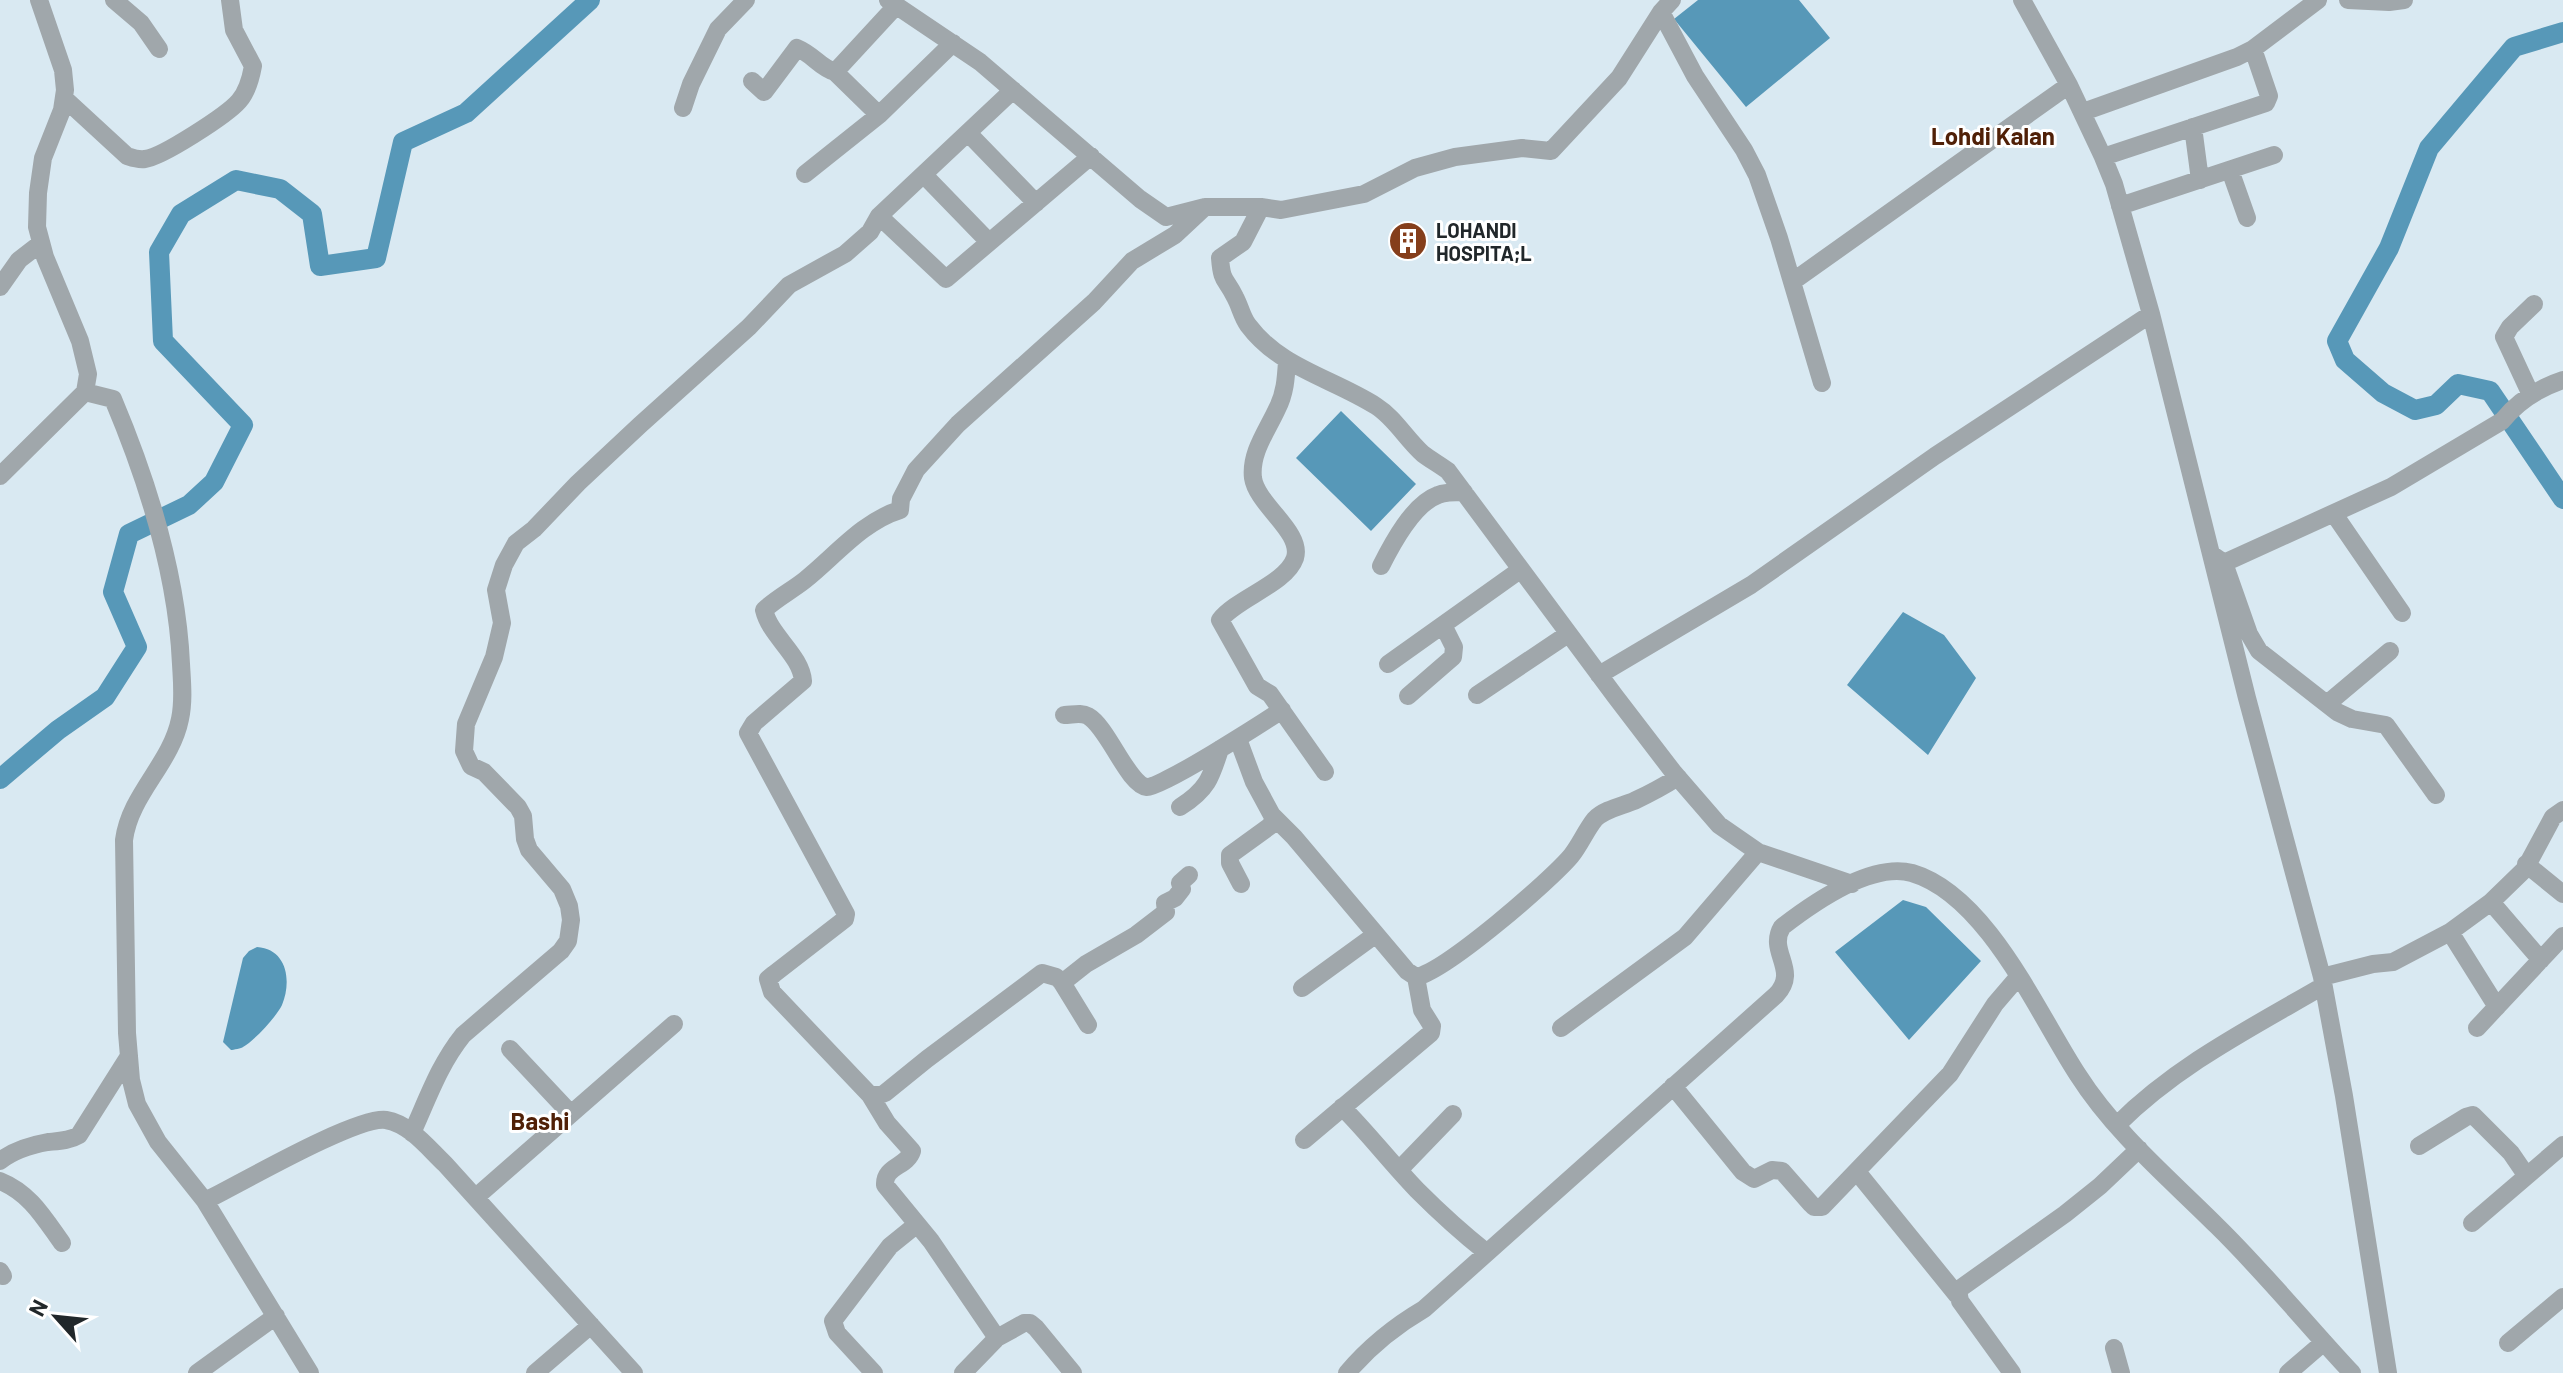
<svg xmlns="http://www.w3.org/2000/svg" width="2563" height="1373" font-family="Barlow,sans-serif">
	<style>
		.water { fill: #5798b8 }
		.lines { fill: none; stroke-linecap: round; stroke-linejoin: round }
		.river { stroke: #5798b8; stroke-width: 20 }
		.minor { stroke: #a0a7ab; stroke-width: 18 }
		.labels { text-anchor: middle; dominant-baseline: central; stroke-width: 6; stroke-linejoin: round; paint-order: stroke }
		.poi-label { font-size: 20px; font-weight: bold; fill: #21272a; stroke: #fff; text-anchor: start }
		.quarter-label { font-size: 24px; font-weight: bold; fill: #502007; stroke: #fff }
	</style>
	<rect width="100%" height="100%" fill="#d9e9f2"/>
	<path class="water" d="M1698 0H1799L1830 38 1746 107 1674 19Z
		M1341 411 1416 484 1371 531 1296 458Z
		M1903 612 1944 635 1976 678 1928 755 1847 685Z
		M1903 900 1926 907 1981 961 1909 1040 1835 952Z
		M257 947C287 949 292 981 282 1005 277 1016 254 1041 243 1047 242 1048 233 1050 231 1050L223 1042 243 958 249 951Z"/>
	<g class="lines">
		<path class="river" d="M2563 32 2514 47 2429 148 2389 248 2337 341 2345 360 2383 393 2415 410 2436 405 2458 384 2490 391 2563 499
			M0 779 58 730 105 697 137 647 113 592 129 534 189 505 214 482 243 425 163 341 159 252 181 214 236 180 280 189 312 214 320 266 376 258 403 142 466 113 590 0"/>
		<path class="minor" d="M39 0 63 70 65 90 62 110 43 158 38 193 37 227 45 257 80 341 88 374 85 392 113 399C148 482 177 573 181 664 182 682 184 701 180 719 171 764 130 794 124 840L127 1033 131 1080 137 1104 158 1142 205 1201 310 1373
			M114 0 141 23 159 49
			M888 0 980 62 1140 199 1166 217 1205 207H1261L1281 210 1364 194 1415 168 1455 157 1522 148 1551 151 1619 78 1661 12 1672 0
			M2022 0 2069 85 2103 157 2114 184 2151 314 2247 698 2322 977 2344 1096 2388 1373
			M2348 0 2389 2 2404 0
			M1661 12 1695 76 1744 150 1757 175 1779 238 1822 383
			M835 72 896 6
			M752 81 764 92 797 48C814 55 819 67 835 72L879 115
			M64 98 127 156C133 158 138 160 145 159 162 157 227 115 239 101 247 92 251 77 253 66L234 30 230 0
			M683 108 691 84 718 29 746 0
			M2083 112 2237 57 2253 49 2318 0
			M2193 127 2200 180
			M969 134 1036 203
			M2103 157 2266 103 2269 96 2253 49
			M2230 170 2247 218
			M805 174 879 115 953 43
			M924 175 989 242
			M2120 206 2274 155
			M1261 207 1243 242 1220 258C1222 283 1225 277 1235 297 1240 306 1242 317 1248 325 1280 368 1332 378 1376 406 1395 418 1406 439 1423 454 1431 460 1440 465 1448 471L1615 696 1674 773 1719 825 1758 852 1852 884
			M879 216 946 279 1091 156
			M1792 282 2069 85
			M0 287 19 260 41 243
			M1287 361C1286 378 1285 394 1277 409 1267 431 1250 453 1253 478 1257 505 1303 532 1295 558 1286 584 1237 598 1220 620L1257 686 1270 694 1325 772
			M2531 395 2504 337 2510 327 2534 304
			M0 476 85 392
			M2334 514 2402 613
			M2211 554 2224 563 2391 487 2502 421C2518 401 2539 388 2563 380
			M2224 563 2249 634 2259 651 2337 712 2352 719 2386 725 2436 795
			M1381 566C1392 544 1413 504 1438 495 1445 492 1455 492 1464 492
			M1388 664 1520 570
			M1599 675 1751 585 1935 456 2151 314
			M1477 695 1568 634
			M1408 696 1453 657 1454 647 1443 625
			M2327 704 2390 651
			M1064 715C1072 715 1081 712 1088 716 1108 727 1128 785 1147 787 1161 788 1264 722 1282 710
			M1238 739 1254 782 1274 819 1270 826 1230 855V863L1241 884
			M1180 807C1207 790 1211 778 1220 749
			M1273 816 1294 837 1407 971 1416 977C1446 971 1550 881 1571 856 1580 845 1586 830 1595 819 1605 809 1622 806 1634 801 1649 794 1664 786 1678 777
			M2526 864 2563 894
			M2491 902 2541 960
			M2450 932 2497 1007
			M2322 977 2373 964 2393 962 2450 932 2491 902 2525 869 2553 817 2563 810
			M1062 983 1086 964 1136 935 1166 912 1165 903 1175 898 1182 889 1180 883 1189 875
			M1302 988 1375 935
			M1088 1025 1061 981 1056 977 1042 973 927 1059 885 1093 880 1095H870L772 992 768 979 774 974 845 919 846 914 748 733 754 723 803 681C801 655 770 636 764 610 777 598 791 591 805 580 834 557 863 521 900 510L901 499 916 470 958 424 1094 302 1132 261 1175 235 1205 207
			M1561 1028 1685 937 1758 852
			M2477 1028 2563 936
			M510 1049 571 1114
			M1673 1086 1743 1172 1754 1179 1772 1170 1782 1171 1811 1204 1814 1207H1822L1950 1074 1995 1004 2019 976
			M870 1095 887 1123 912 1151C907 1167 884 1166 885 1185L931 1241 997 1338
			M1342 1107C1368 1133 1391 1163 1417 1190 1439 1212 1462 1233 1486 1252
			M2117 1125C2177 1065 2251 1028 2323 986
			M412 1133C428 1098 439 1065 463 1035L561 951 568 941 571 920 569 906 562 889 529 850 525 839 523 816 518 807 484 772 471 766 464 751 466 724 494 657 502 623 496 590 504 565 516 543 534 529 578 483 640 425 749 327 789 285 845 254 870 232 879 216 1013 90
			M1304 1140 1431 1033 1432 1026 1422 1010 1416 977
			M2419 1146 2466 1117 2473 1115 2511 1153 2526 1175
			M0 1161C14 1150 31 1145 48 1142 59 1141 69 1141 79 1135L129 1056
			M1399 1170 1453 1114
			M1858 1173 1957 1295
			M0 1181C30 1193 44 1218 62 1243
			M476 1197 674 1024
			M205 1201C238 1185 356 1116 386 1120 410 1124 428 1148 445 1164L634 1373
			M2472 1223 2563 1145
			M0 1271 3 1276
			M2508 1343 2563 1297
			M2114 1348 2121 1373
			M197 1373 276 1316
			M535 1373 591 1325
			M874 1373 837 1333 833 1321 890 1246 916 1225
			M963 1373 997 1338 1024 1323H1030L1036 1328 1073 1373
			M1347 1373C1369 1347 1395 1326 1424 1309L1776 995C1800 970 1767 952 1782 927 1813 903 1871 862 1912 873 1987 895 2038 1014 2078 1075 2115 1133 2169 1178 2217 1226 2265 1273 2307 1325 2352 1373
			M2012 1373 1960 1301 1958 1290 2065 1214 2100 1186 2139 1149
			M2288 1373 2324 1342"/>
	</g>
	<defs>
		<g id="building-disc" transform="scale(2)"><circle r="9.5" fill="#853e1b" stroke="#fff"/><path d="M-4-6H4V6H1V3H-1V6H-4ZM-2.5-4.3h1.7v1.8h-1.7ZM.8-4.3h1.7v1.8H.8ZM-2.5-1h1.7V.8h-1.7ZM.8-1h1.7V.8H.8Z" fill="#fff"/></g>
	</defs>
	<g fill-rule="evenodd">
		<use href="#building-disc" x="1408" y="241"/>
	</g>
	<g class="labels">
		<g class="poi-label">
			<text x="1436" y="230">LOHANDI<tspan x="1436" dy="23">HOSPITA;L</tspan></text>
		</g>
		<g class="quarter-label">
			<text x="1993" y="135">Lohdi Kalan</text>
			<text x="540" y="1120">Bashi</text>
		</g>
	</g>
	<g transform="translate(56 1317) rotate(297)" stroke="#ffffff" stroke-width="6" paint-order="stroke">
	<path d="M0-6L14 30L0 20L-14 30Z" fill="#21272a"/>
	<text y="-12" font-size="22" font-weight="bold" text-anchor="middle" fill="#21272a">N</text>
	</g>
</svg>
